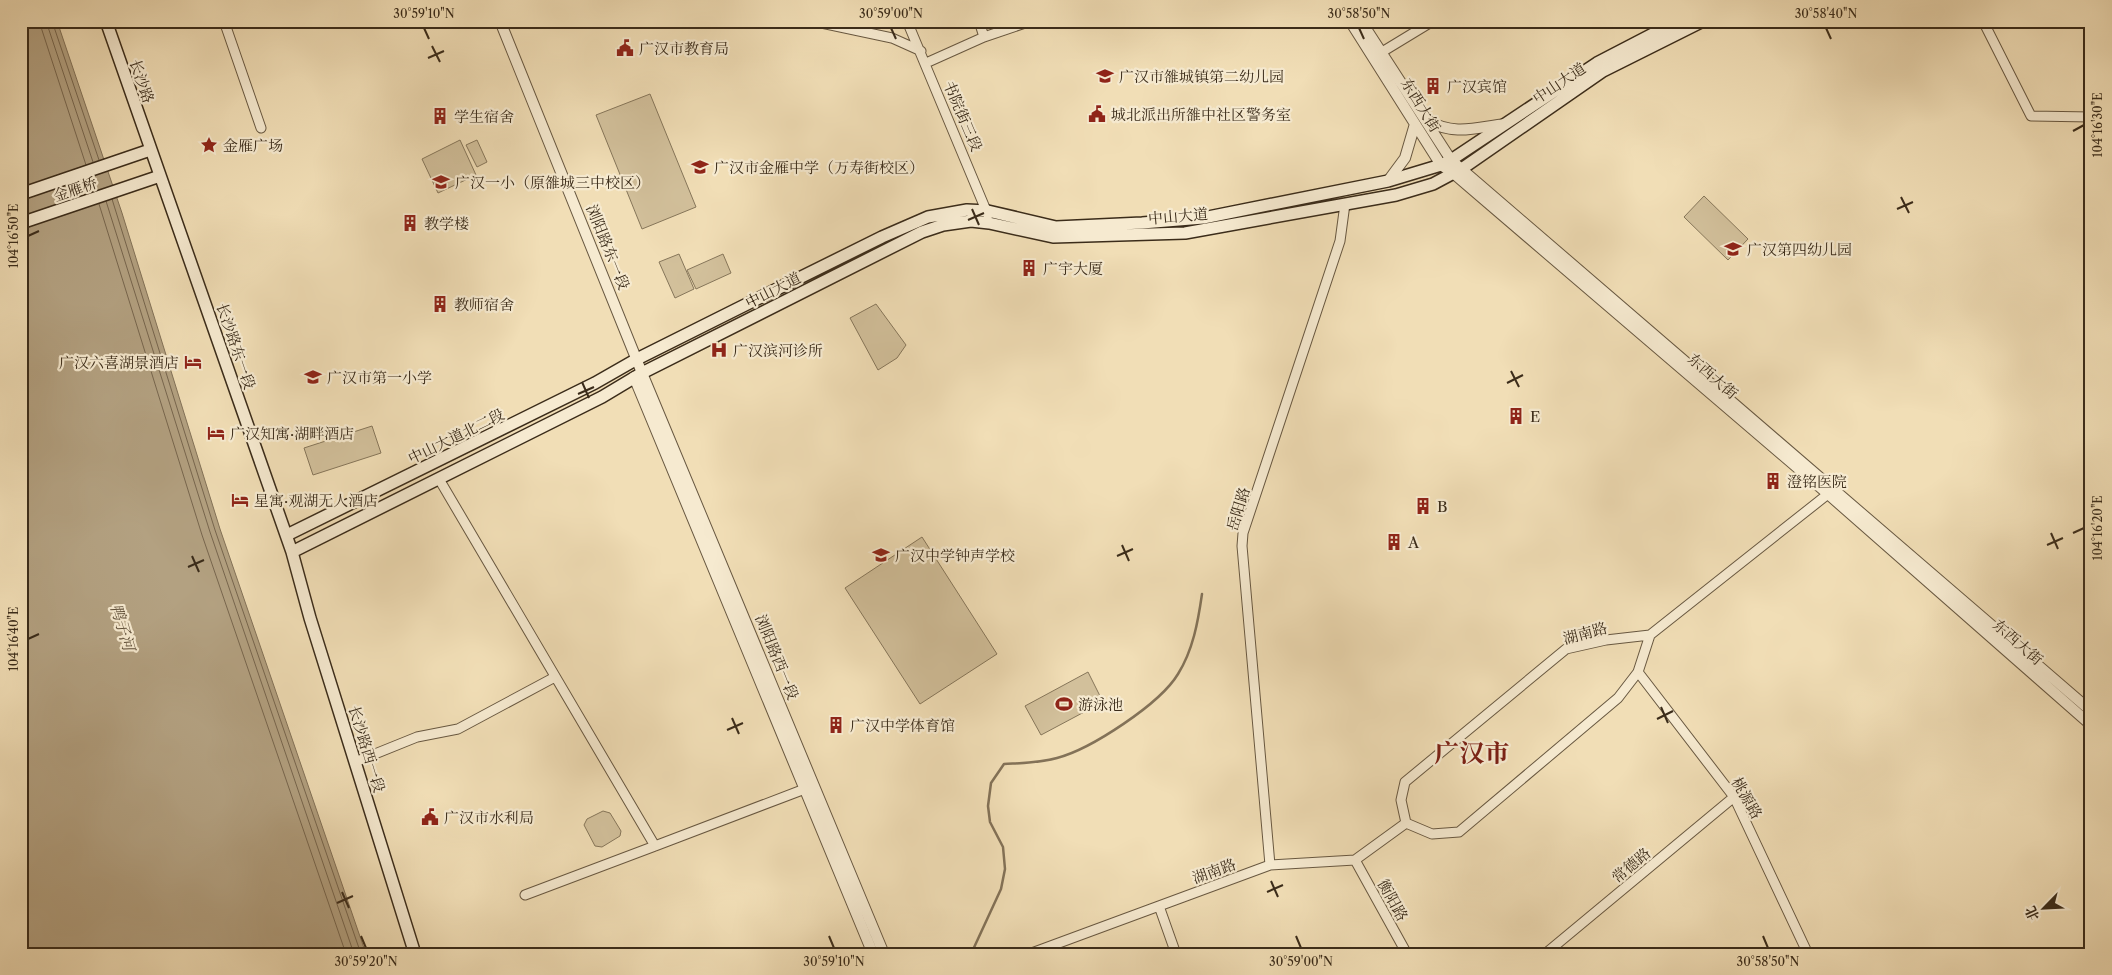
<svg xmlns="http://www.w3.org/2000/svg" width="2112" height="975" font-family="'Libre Caslon Text','Noto Serif SC',serif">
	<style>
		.green { fill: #d2c09b; stroke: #86765a }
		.water { fill: #b3a181; stroke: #837258 }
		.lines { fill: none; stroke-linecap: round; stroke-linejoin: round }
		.shore { stroke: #77664e; stroke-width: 1 }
		.stream { stroke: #837258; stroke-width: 2.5 }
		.minor-casing { stroke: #685841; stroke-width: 11 }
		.tertiary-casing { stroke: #685841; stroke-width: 12 }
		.secondary-casing { stroke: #3b2c1a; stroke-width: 14 }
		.minor { stroke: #f6ead0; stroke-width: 9 }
		.tertiary { stroke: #f6ead0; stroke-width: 10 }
		.secondary { stroke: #f6ead0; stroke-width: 11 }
		.ticks { fill: none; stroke: #3b2c1a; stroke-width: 2 }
		.labels { text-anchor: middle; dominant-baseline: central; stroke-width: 4.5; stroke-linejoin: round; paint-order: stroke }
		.poi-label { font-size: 15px; fill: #3b2c1a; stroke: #f6ead0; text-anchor: start }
		.street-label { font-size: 15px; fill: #3b2c1a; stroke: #f6ead0 }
		.water-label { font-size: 16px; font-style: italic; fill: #5f4f39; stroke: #f6ead0 }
		.town-label { font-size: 25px; font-weight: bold; fill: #7a1f14; stroke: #f6ead0 }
		.neatline { fill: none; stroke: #3b2c1a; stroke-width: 2 }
		.ticks-label { font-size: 12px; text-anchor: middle; fill: #3b2c1a }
	</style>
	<rect width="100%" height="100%" fill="#f1deb6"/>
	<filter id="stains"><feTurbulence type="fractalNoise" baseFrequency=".004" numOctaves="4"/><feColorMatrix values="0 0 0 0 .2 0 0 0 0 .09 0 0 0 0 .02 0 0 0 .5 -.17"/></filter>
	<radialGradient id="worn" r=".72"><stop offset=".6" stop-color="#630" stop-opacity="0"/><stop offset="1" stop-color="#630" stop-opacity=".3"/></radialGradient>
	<path class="green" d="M650 94 696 207 642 229 596 115Z
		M460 140 476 175 438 193 422 159Z
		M477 140 487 162 477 167 466 145Z
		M1704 196 1748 239 1728 260 1684 217Z
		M679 254 694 289 675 298 659 262Z
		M723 254 731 273 696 289 687 270Z
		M876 304 906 345 897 358 878 370 850 318Z
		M372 426 381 453 313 475 304 448Z
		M922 537 997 654 920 704 845 588Z
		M1088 672 1103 702 1041 735 1025 706Z
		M603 811 610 813 621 831 620 836 602 847 595 846 584 825 587 819Z"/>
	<path class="water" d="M21 21H57L122 213 220 529 366 954H22Z"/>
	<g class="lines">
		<path class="shore" d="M39 21 86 165
			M46 21 93 162
			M52 21 99 160
			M112 199 215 530 361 954
			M106 201 210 532 354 954
			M99 204 202 535 346 954"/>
		<path class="stream" d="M971 954 1001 889 1005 869 1003 847 990 822 988 806 991 783 1004 764C1022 763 1040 763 1057 758 1091 749 1160 704 1178 674 1193 650 1198 622 1202 594"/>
		<g class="minor-casing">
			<path id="minor" d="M224 21 261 128
				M812 21 892 38 921 51
				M907 21 988 215
				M979 21 984 37
				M1983 21 2031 116 2091 117
				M1382 52 1433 21
				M926 63 984 37 1031 21
				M439 479 655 846 810 787
				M1638 672 1734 797 1808 954
				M355 762 417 737 458 729 555 677
				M1406 823 1432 834 1459 832 1618 698 1638 672 1650 635
				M1355 860 1407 954
				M1270 865 1242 546 1243 533 1340 241 1345 204
				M525 895 655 846
				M1159 906 1176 954
				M1029 954 1270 865 1355 860 1406 823 1401 800 1405 782 1566 649 1606 640 1650 635 1828 494
				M1545 954 1734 797"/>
		</g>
		<g class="tertiary-casing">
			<path id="tertiary" d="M500 21 642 373 884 954
				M1350 21 1441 165 1453 173 1828 494 2091 725
				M1361 21 1451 160 2091 711
				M1426 120C1455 136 1474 128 1505 124
				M1388 181 1405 158 1415 124
				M634 377 873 954"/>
		</g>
		<g class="secondary-casing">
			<path id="secondary" d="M106 21 292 552 310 618 415 954
				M21 194 150 150
				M21 223 160 176
				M287 535 595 383 637 359 769 293 882 237 928 217 967 210 988 211 1056 227 1142 223 1203 218 1388 181 1441 165 1451 160 1597 63 1678 21
				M292 552 602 397 642 373 922 232 943 225 971 221 989 223 1053 237 1185 233 1396 195 1433 184 1463 168 1603 71 1703 21"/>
		</g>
		<use href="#minor" class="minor"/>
		<use href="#tertiary" class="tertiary"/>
		<use href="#secondary" class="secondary"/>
	</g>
	<path class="ticks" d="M424 28 429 39M891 28 896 39M1359 28 1364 39M1826 28 1831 39M432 46 440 62M428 58 444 51M2073 131 2084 125M1901 197 1909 213M972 209 979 225M1897 209 1913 202M968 220 984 213M28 236 39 231M1511 371 1519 387M582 382 589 398M1507 383 1523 375M578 394 594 387M2051 533 2058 549M2073 533 2084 528M1122 545 1129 561M2047 545 2063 538M192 556 199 572M1117 556 1133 549M188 567 204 560M28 639 39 634M1661 707 1668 723M732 718 739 734M1657 719 1673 711M727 730 743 723M1271 881 1278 897M342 892 349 908M1267 892 1283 885M337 903 353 896M361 936 366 948M829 936 834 948M1296 936 1301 948M1763 936 1768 948"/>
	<defs>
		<g id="civic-bare" transform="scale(1.35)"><path d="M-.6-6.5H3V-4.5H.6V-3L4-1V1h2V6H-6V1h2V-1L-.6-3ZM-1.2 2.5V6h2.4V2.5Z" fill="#8f2418" stroke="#f6ead0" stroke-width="2.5" paint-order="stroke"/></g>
		<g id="school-bare" transform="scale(1.35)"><path d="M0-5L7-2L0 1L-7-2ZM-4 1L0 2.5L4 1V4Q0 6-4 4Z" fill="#8f2418" stroke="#f6ead0" stroke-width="2.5" paint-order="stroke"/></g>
		<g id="building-bare" transform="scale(1.35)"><path d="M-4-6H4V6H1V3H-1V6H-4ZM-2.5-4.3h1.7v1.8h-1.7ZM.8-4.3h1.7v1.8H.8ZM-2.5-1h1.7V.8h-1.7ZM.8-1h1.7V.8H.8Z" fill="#8f2418" stroke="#f6ead0" stroke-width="2.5" paint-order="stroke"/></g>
		<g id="sight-bare" transform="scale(1.35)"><path d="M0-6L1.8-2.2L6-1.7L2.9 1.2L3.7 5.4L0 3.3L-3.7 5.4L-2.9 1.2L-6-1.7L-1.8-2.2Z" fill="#8f2418" stroke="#f6ead0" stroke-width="2.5" paint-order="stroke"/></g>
		<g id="hospital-bare" transform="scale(1.35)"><path d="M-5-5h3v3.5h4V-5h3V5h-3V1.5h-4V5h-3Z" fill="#8f2418" stroke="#f6ead0" stroke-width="2.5" paint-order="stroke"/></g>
		<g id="hotel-bare" transform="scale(1.35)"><path d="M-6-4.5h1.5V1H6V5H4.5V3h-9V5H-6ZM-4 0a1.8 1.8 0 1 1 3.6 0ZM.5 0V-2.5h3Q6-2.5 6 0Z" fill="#8f2418" stroke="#f6ead0" stroke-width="2.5" paint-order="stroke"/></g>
		<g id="stadium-bare" transform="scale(1.35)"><path d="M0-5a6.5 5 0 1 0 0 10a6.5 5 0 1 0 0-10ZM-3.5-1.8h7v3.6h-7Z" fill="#8f2418" stroke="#f6ead0" stroke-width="2.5" paint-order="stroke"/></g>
	</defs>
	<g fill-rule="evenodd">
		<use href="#civic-bare" x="625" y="48"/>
		<use href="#school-bare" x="1105" y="76"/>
		<use href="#building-bare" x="1433" y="86"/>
		<use href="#civic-bare" x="1097" y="114"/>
		<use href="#building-bare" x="440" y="116"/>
		<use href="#sight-bare" x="209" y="145"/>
		<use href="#school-bare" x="700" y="167"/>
		<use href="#school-bare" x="441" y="182"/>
		<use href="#building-bare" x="410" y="223"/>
		<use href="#school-bare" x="1733" y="249"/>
		<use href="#building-bare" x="1029" y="268"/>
		<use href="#building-bare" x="440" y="304"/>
		<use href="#hospital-bare" x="719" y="350"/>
		<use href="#hotel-bare" x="193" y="362"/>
		<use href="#school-bare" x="313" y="377"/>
		<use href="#building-bare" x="1516" y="416"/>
		<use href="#hotel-bare" x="216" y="433"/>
		<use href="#building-bare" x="1773" y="481"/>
		<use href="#hotel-bare" x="240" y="500"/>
		<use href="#building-bare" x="1423" y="506"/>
		<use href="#building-bare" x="1394" y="542"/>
		<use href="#school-bare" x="881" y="555"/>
		<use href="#stadium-bare" x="1064" y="704"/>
		<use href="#building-bare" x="836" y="725"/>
		<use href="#civic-bare" x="430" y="817"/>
	</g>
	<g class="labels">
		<g class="poi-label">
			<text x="639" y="48">广汉市教育局</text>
			<text x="1119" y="76">广汉市雒城镇第二幼儿园</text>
			<text x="1447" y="86">广汉宾馆</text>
			<text x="1111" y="114">城北派出所雒中社区警务室</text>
			<text x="454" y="116">学生宿舍</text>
			<text x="223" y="145">金雁广场</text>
			<text x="714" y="167">广汉市金雁中学（万寿街校区）</text>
			<text x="455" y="182">广汉一小（原雒城三中校区）</text>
			<text x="424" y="223">教学楼</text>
			<text x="1747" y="249">广汉第四幼儿园</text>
			<text x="1043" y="268">广宇大厦</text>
			<text x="454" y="304">教师宿舍</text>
			<text x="733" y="350">广汉滨河诊所</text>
			<text x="179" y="362" text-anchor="end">广汉六喜湖景酒店</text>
			<text x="327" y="377">广汉市第一小学</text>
			<text x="1530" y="416">E</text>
			<text x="230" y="433">广汉知寓·湖畔酒店</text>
			<text x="1787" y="481">澄铭医院</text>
			<text x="254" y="500">星寓·观湖无人酒店</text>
			<text x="1437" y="506">B</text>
			<text x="1408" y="542">A</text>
			<text x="895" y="555">广汉中学钟声学校</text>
			<text x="1078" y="704">游泳池</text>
			<text x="850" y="725">广汉中学体育馆</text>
			<text x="444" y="817">广汉市水利局</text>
		</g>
		<g class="street-label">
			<text transform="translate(142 81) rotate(71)">长沙路</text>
			<text transform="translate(1559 83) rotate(-34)">中山大道</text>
			<text transform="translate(1421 105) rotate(58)">东西大街</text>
			<text transform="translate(963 116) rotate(67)">书院街三段</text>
			<text transform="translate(75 189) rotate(-19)">金雁桥</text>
			<text transform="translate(1178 216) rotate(-5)">中山大道</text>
			<text transform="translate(608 247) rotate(68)">浏阳路东一段</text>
			<text transform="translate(773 290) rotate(-27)">中山大道</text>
			<text transform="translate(236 346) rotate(71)">长沙路东一段</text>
			<text transform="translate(1713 376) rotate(41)">东西大街</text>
			<text transform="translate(456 436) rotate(-26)">中山大道北二段</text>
			<text transform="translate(1238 509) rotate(-73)">岳阳路</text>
			<text transform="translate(1585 633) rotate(-15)">湖南路</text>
			<text transform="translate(2018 642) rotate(41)">东西大街</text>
			<text transform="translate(777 657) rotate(68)">浏阳路西一段</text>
			<text transform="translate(367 749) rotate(73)">长沙路西一段</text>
			<text transform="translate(1747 798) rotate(60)">桃源路</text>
			<text transform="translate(1631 865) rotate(-40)">常德路</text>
			<text transform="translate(1214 871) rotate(-20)">湖南路</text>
			<text transform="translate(1393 900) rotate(61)">衡阳路</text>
		</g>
		<g class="water-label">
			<text transform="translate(123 627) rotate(73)">鸭子河</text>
		</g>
		<g class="town-label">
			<text x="1472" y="753">广汉市</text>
		</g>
	</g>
	<rect width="2112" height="975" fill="none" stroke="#f1deb6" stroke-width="55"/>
	<g transform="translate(2044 908) rotate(246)" stroke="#f6ead0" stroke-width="4" paint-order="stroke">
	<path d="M0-4L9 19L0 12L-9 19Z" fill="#3b2c1a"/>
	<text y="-8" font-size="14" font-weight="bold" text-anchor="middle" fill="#3b2c1a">北</text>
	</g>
	<rect x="28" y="28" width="2056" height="920" class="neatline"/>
	<g class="ticks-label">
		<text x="424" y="18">30°59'10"N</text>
		<text x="891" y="18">30°59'00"N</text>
		<text x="1359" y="18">30°58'50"N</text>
		<text x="1826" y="18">30°58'40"N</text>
		<text transform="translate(2098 125) rotate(-90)" y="4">104°16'30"E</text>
		<text transform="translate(14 236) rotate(-90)" y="4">104°16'50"E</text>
		<text transform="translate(2098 528) rotate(-90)" y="4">104°16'20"E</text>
		<text transform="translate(14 639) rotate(-90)" y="4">104°16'40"E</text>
		<text x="366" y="966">30°59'20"N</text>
		<text x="834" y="966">30°59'10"N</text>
		<text x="1301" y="966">30°59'00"N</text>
		<text x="1768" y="966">30°58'50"N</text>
	</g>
	<rect width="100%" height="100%" filter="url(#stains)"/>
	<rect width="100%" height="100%" fill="url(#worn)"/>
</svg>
